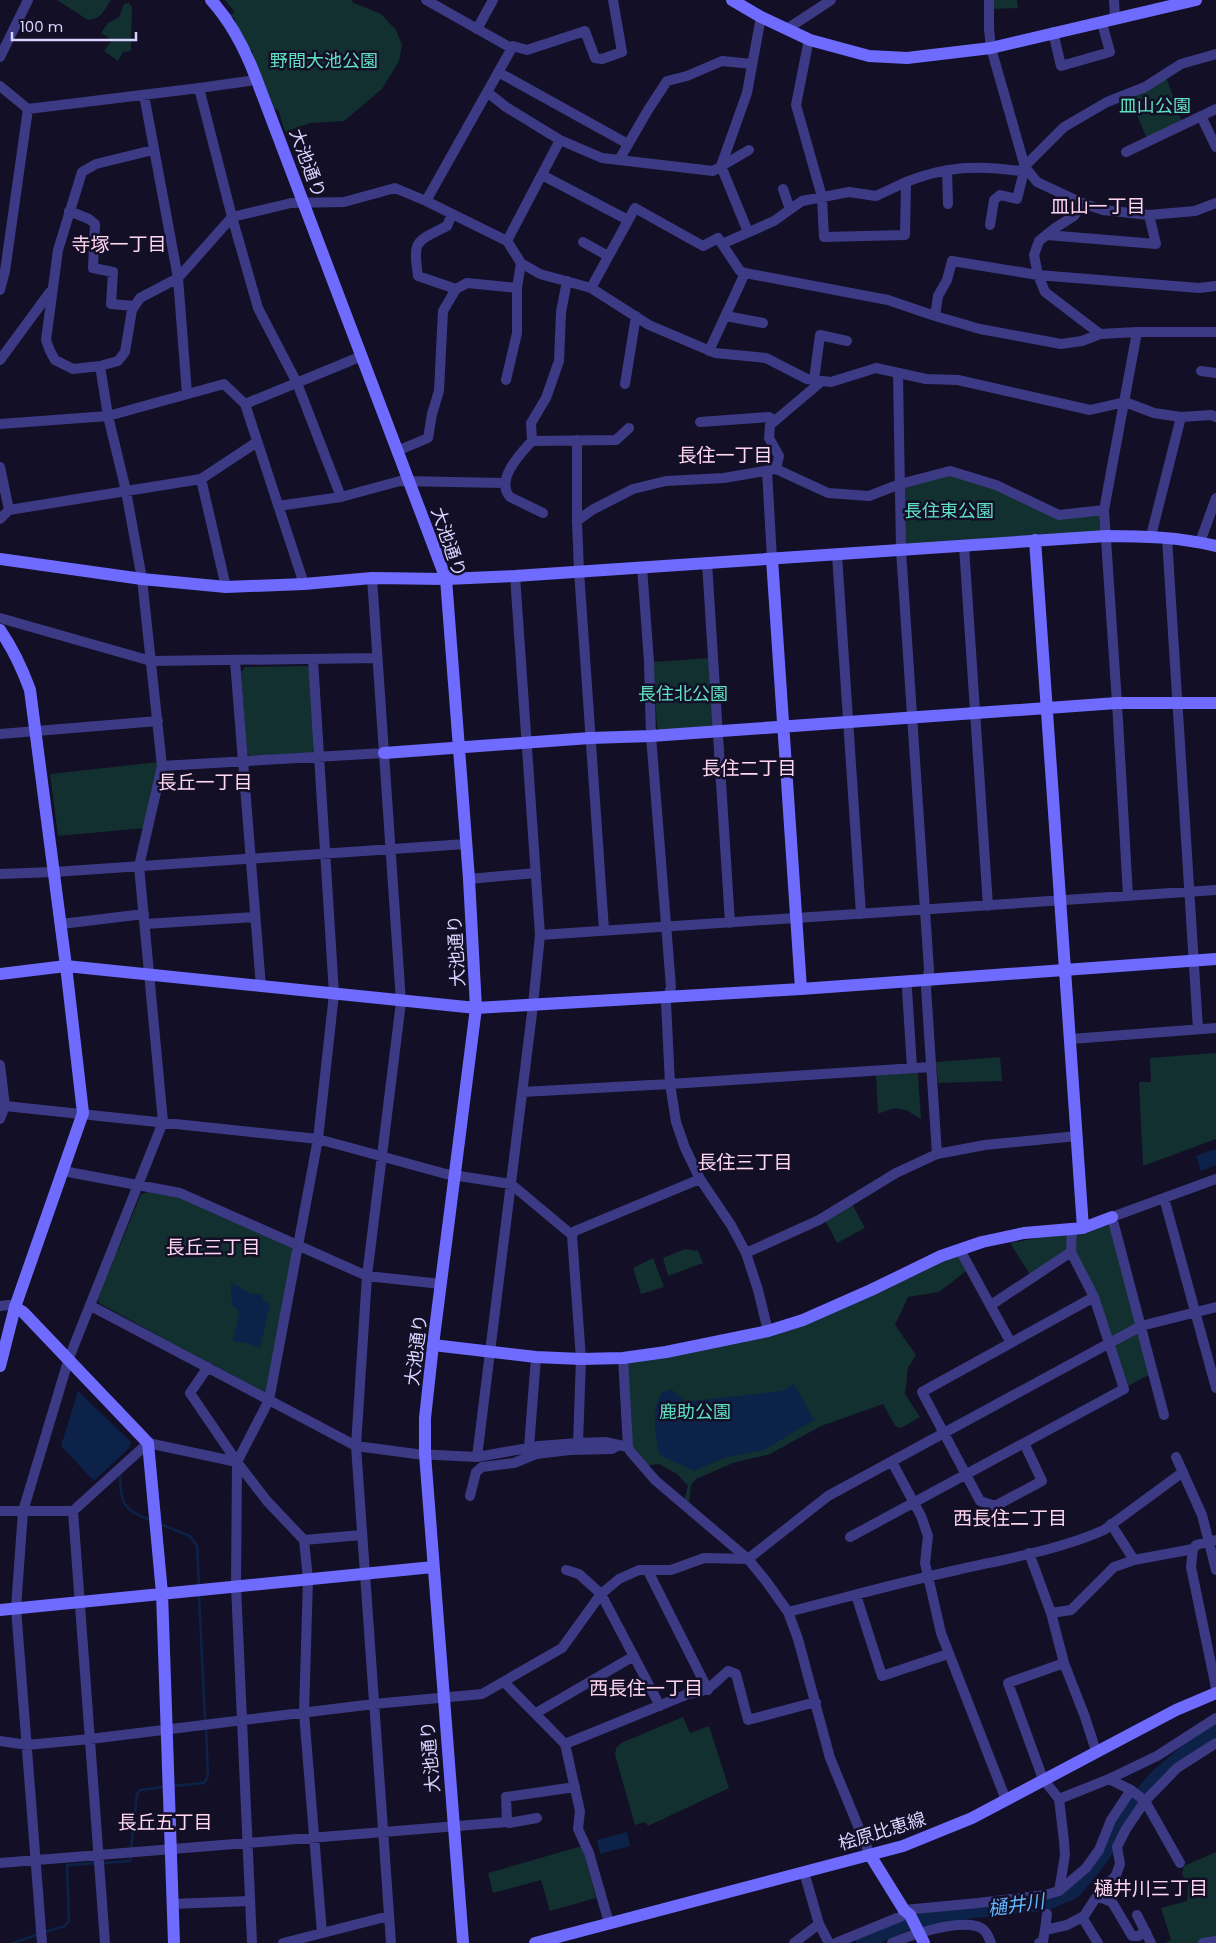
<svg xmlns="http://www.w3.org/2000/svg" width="1216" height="1943" font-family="Poppins,'Noto Sans JP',sans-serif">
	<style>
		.green { fill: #12302f }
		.water { fill: #0c2248 }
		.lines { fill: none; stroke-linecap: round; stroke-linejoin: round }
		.stream { stroke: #0c2248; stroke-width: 2.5 }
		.river { stroke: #0c2248; stroke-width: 15 }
		.street { stroke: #3d3a85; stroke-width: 10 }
		.secondary { stroke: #6f6bff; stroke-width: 12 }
		.labels { text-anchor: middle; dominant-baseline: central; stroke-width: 5; stroke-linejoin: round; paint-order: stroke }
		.park-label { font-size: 18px; fill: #5fe0c0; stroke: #130f26 }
		.street-label { font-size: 18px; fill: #d9d4ff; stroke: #130f26 }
		.neighbourhood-label { font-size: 19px; fill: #ffd6f0; stroke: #130f26 }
		.water-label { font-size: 19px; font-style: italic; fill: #62b6ff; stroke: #130f26 }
	</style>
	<rect width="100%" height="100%" fill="#130f26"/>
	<path class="green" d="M57 0H111C104 10 102 19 88 20Z
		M225 0H351L354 3 381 14 396 30 402 45 399 61 382 89 344 121 310 123 285 132 278 109 274 110 267 90 265 89 251 56 253 51 250 50 235 23V19L233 17 231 19 229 14H233L234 11Z
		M991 0H1017L1018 8 991 9Z
		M129 3 132 7 131 51 123 52 118 61 104 51 112 40 101 33 108 23 119 17 124 4Z
		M1165 74 1183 125 1148 141 1128 94Z
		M950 471 1059 515 1104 510 1106 536 901 550 900 484Z
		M710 658 713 724 710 727 659 730 657 727 653 662Z
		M307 666 311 671 315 747 312 753 250 756 247 753 241 672 245 667Z
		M159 762 145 828 58 836 50 774Z
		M1216 1053V1139L1143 1166 1139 1082H1151L1150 1058Z
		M1000 1057 1002 1081 938 1083 936 1062Z
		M918 1073 921 1119C904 1107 896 1105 878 1114L876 1075Z
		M149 1192 171 1196 176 1195 296 1247 268 1391 265 1393 207 1361C197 1361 191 1352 182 1348 177 1346 172 1346 167 1343 164 1341 164 1340 161 1337L99 1303 98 1299 104 1279 106 1278 113 1262 112 1260 115 1250H118L141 1194Z
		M852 1204 865 1228 837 1243 825 1220Z
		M1111 1224 1149 1375 1128 1386 1073 1251 1074 1233 1082 1235Z
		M1069 1235V1250L1031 1276 1010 1243 1038 1238Z
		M685 1249 698 1251 703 1263 668 1276 663 1258Z
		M960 1250 970 1268 939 1292 908 1297 895 1325 916 1355 908 1368 905 1394 920 1417 901 1428 895 1426 883 1404 821 1426 770 1454 733 1463 696 1479 691 1485 689 1505 684 1501 688 1486 677 1474 659 1464 642 1466 630 1451 623 1358 768 1331Z
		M653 1258 664 1287 641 1294 633 1268Z
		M683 1717 690 1733 709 1726 729 1788 648 1826 645 1822 635 1825 615 1755 616 1748 621 1743Z
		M582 1846 596 1898 550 1911 541 1880 493 1893 488 1873Z
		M1216 1852V1937L1200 1943H1165L1171 1940 1161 1908 1187 1901 1188 1886 1182 1874 1184 1866Z"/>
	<path class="water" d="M1216 1149V1165L1201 1171 1196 1156Z
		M231 1283C244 1287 244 1295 262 1294L263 1300 270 1304 260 1348 249 1344 233 1341 239 1313 237 1308 232 1306Z
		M794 1384 814 1420 764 1450 726 1457 694 1471 660 1455C654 1437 652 1408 662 1392L671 1389 686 1402 782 1391Z
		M78 1391 131 1442 129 1448 95 1480H93L61 1446Z
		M627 1832 630 1846 600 1854 597 1840Z"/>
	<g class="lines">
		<path class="stream" d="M120 1477C121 1506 124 1509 150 1520
			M160 1524 190 1536 197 1546 199 1586
			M199 1594 205 1721
			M172 1786 204 1783 208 1776 206 1726
			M131 1849 137 1794 140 1790 164 1787
			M102 1863 130 1861 131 1855
			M44 1932 65 1926 69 1921 67 1865 97 1863
			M13 1943 39 1934"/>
		<path class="river" d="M863 1943 911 1921 970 1911 1046 1903 1074 1891 1101 1858 1128 1810 1158 1776 1216 1727"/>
		<path class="street" d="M426 0 511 48
			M989 0V29L991 48 1025 167 1037 182 1082 203 1103 210 1149 215 1195 211 1216 203
			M1114 0 1115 19
			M477 29 493 0
			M787 29 831 0
			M1053 32 1061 66 1110 52 1102 23
			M809 39 796 105 822 197 824 237 905 235 906 182C947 166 977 165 1020 171L1064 127 1107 102 1145 87 1181 64 1216 54
			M0 57 28 0
			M498 72 628 144
			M0 86 28 109 199 88 249 81 256 78
			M199 88 232 217 258 308 297 383 341 497
			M487 92 506 107 560 140 507 241
			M144 95 178 278 187 394
			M1201 116 1216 147
			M560 140 602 158 713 171 749 150
			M153 150 96 164 82 172 58 250 46 340 50 351 55 360 73 369 100 366 118 361 125 352 132 310 140 298 178 278 232 217 291 203 344 202 395 188 426 201 507 241 521 263 540 274 591 288 649 325 715 353 766 358 807 379 831 382 876 368 926 379 958 380 1090 410 1125 402 1154 413 1181 417 1211 415 1216 417
			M1126 152 1216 109
			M619 160 648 110 667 81 687 76 722 61 752 64
			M947 170 948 204
			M542 175 628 220
			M783 189 790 209
			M426 201 513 46 527 50 585 31 595 58 602 59 622 52 613 0
			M69 211 89 219 95 224 93 268 113 272 111 304 134 306
			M452 214 447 226C415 242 413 240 418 276L456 289
			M990 225 994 200 1000 195 1017 199 1025 167
			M748 232 721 166 747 93 761 17
			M1047 235 1156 244 1149 215
			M583 242 608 256
			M722 244 774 221 802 201 849 192 876 196 906 182
			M591 288 635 208 703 246 718 238 740 271 745 273 888 300 935 316 938 296 947 280 952 261 1038 275 1199 288 1216 286
			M0 290 5 271 28 109
			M726 316 763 323
			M935 316 980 329 1061 344 1082 341 1100 334
			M1137 332H1216
			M709 351 745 273
			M0 360 50 292
			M1201 371 1216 373
			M506 380 517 333V288L521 263
			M814 380 820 335 847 341
			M625 384 636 316
			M245 404 362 356
			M700 422 769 417 775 421
			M0 424 108 416 224 384 245 404 304 584
			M577 440V521L579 571 604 930
			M532 441 616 440 629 428
			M397 451 428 438 432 414 439 391 443 311 456 289 467 283 517 288
			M0 467 9 510
			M776 469 828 493 869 496 900 484 950 471 996 485 1059 515 1104 510 1137 332 1100 334 1045 292 1038 275 1034 255 1039 241 1055 228 1074 216 1083 203
			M767 471 772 559
			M201 479 226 587
			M278 506 341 497 400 481 505 483
			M1104 510 1117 703 1128 896
			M543 513 510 497C495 480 520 454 532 441L531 423 546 398 559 361 561 312 567 281
			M0 519 9 510 201 479 257 442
			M577 521 592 510 633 489 666 481 724 478 776 469 779 456 769 438 770 425 822 381
			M1151 536 1181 417
			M1167 538 1198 1029
			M1200 542 1216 498
			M964 546 988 906
			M837 555 861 914
			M707 563 730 923
			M642 567 649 662 651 736 671 987 666 1003 670 1084 676 1122 685 1148 700 1179 731 1225 746 1253 758 1290 768 1331
			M372 578 401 1002 367 1276 356 1446 391 1943
			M0 618 151 661 377 658
			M235 661 261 987
			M0 734 158 721
			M162 766 384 753
			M0 874 54 872 466 844
			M469 879 536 873
			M61 924 144 914
			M145 924 255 917
			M540 935 1216 890
			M907 989 912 1068
			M1071 1039 1216 1028
			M0 1065 5 1106 0 1119
			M522 1092 670 1084 931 1067
			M0 1104 5 1106 318 1139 446 1174 511 1184 572 1235 581 1359 578 1443 605 1442 628 1447 630 1451 655 1480 748 1559 828 1496 1141 1326 1216 1307
			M937 1154 985 1145 1077 1136
			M63 1171 180 1193 367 1276 441 1284
			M1164 1198 1216 1388
			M572 1235 575 1231 700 1179
			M960 1250 1011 1343
			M746 1253 819 1220 896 1173 937 1154 926 988 929 970 901 550 898 373
			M991 1305 1071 1252
			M0 1306 9 1305 15 1307
			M91 1306 356 1446 416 1454 477 1457 539 1446 578 1443
			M623 1358 628 1447
			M208 1367 190 1393 237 1462 267 1501 304 1540 308 1579 304 1713 322 1933
			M1164 1415 1112 1217 1216 1179
			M1024 1443 1042 1481 995 1506 980 1501 922 1392 1094 1297
			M529 1447 536 1357
			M477 1457 533 1005 540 935 515 576
			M1176 1457 1202 1515 1216 1570
			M892 1462 921 1516 928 1536 925 1563 941 1633 1006 1800
			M470 1496 476 1472 482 1467 514 1463 536 1454 570 1450 612 1449 618 1445
			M0 1511H73
			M1111 1524 1134 1560
			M850 1537 1124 1389 1094 1297 1071 1252 1072 1228
			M304 1540 362 1535
			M1193 1549 1191 1567 1216 1688
			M1029 1553 1051 1613 1064 1663 1085 1717 1096 1751
			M566 1570 579 1574 601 1594 660 1706
			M648 1571 708 1690
			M856 1595 882 1676 948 1654
			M788 1612 798 1639 830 1758 870 1855
			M1051 1613 1071 1610 1114 1567 1134 1560 1193 1549 1196 1545 1216 1540
			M504 1682 565 1744 688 1694C709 1692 713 1684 728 1671L736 1674 748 1720 816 1702
			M536 1713 634 1656
			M0 1741 27 1745 90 1739 374 1704 482 1694 562 1648 601 1594 619 1579 639 1570H671L704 1558 748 1559 766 1581 788 1612C844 1598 901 1582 957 1570 1005 1559 1059 1550 1104 1530L1183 1472
			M565 1744 580 1811 578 1829 589 1853 609 1923
			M1109 1779 1131 1790 1145 1801 1180 1863
			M1059 1799 1109 1779 1157 1756 1216 1718
			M507 1822 509 1823 537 1818
			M0 1863 507 1822 506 1797 575 1787
			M804 1872 819 1924 829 1943
			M1059 1891 1086 1868 1099 1850 1111 1820 1131 1790
			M1097 1896 1112 1902 1132 1936H1138L1146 1932
			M172 1904 250 1901
			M1137 1915 1151 1943
			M1082 1917 1098 1943
			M1045 1930 1047 1914
			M42 1943 16 1608 23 1511 69 1358 163 1122 139 866 162 766 142 579 126 491 108 416 100 366
			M105 1943 73 1511 148 1443 237 1462
			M252 1943 236 1586 237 1462 269 1400 318 1139 334 994 313 660
			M283 1943 389 1916
			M794 1943 819 1924
			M836 1943 902 1916 904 1910 978 1903 1045 1895 1059 1891 1065 1855 1064 1841 1059 1799 1043 1779 1008 1683 1064 1663
			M892 1943C912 1934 954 1921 976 1926 985 1928 988 1935 991 1943
			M1039 1943 1043 1941 1045 1930 1067 1925 1084 1916 1097 1896 1116 1875 1120 1864 1117 1847 1126 1829 1145 1801 1177 1768 1216 1743
			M1203 1943 1216 1941"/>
		<path class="secondary" d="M211 0C232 23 245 49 256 78L446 579 469 879 476 1008 433 1345 425 1418V1454L463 1943
			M732 0 761 17 810 40 869 56 907 58 991 48 1196 0
			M1035 540 1083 1228
			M0 559 142 579 226 587 304 584 372 578 446 579 515 576 1106 536C1143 536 1179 537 1216 546
			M772 559 801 989
			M0 630C13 649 22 668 30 690L66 966 83 1113 15 1307 0 1366
			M384 753 590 738 651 736 1117 703H1216
			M0 974 66 966 476 1008 801 989 1216 959
			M15 1307 23 1312 148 1443 162 1593 174 1943
			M433 1345 536 1357 581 1359 623 1358 666 1352 768 1331 803 1320 871 1290 941 1256 982 1242 1024 1233 1083 1228 1112 1217
			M0 1610 433 1567
			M870 1855 904 1910 910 1915 924 1943
			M535 1943 903 1846 972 1818 1176 1710 1216 1693"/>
	</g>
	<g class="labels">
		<g class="park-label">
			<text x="324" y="60">野間大池公園</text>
			<text x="1155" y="105">皿山公園</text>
			<text x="949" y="510">長住東公園</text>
			<text x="683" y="693">長住北公園</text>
			<text x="695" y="1411">鹿助公園</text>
		</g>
		<g class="street-label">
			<text transform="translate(308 163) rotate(70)">大池通り</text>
			<text transform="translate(449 542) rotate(71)">大池通り</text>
			<text transform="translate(456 951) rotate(-93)">大池通り</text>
			<text transform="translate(416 1350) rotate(-83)">大池通り</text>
			<text transform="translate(430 1757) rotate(-95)">大池通り</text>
			<text transform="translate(882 1831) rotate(-17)">桧原比恵線</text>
		</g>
		<g class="neighbourhood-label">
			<text x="1098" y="206">皿山一丁目</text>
			<text x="119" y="244">寺塚一丁目</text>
			<text x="725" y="455">長住一丁目</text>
			<text x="749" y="768">長住二丁目</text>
			<text x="205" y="782">長丘一丁目</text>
			<text x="745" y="1162">長住三丁目</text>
			<text x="213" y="1247">長丘三丁目</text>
			<text x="1010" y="1518">西長住二丁目</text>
			<text x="646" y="1688">西長住一丁目</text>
			<text x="165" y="1822">長丘五丁目</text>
			<text x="1151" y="1888">樋井川三丁目</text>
		</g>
		<g class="water-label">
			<text transform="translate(1016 1905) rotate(-8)">樋井川</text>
		</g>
	</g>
	<path d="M12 32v8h124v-8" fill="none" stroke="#d9d4ff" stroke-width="2.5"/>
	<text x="20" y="32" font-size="15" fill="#d9d4ff" stroke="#130f26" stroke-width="4" paint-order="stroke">100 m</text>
</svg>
